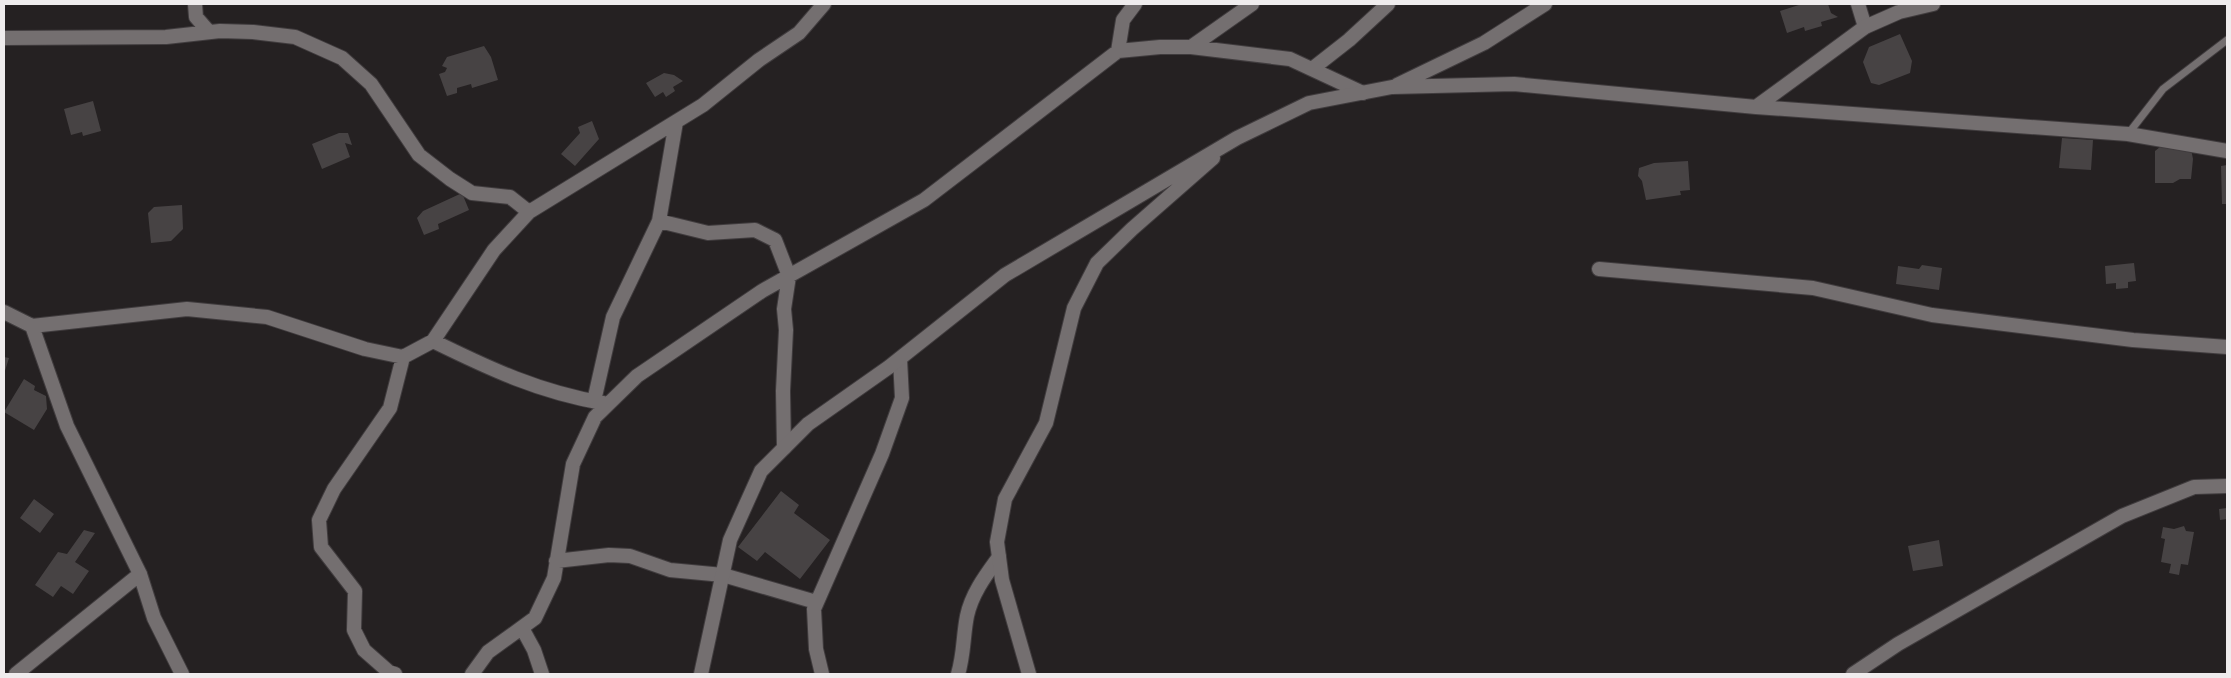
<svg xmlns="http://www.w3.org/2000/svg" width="2231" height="678" font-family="Spectral,serif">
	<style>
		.building { fill: #474344 }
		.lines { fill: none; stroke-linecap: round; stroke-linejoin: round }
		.service-casing { stroke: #403c3e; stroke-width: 9 }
		.minor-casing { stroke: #403c3e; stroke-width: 16 }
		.tertiary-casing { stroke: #403c3e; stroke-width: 16 }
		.service { stroke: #746f70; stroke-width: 7 }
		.minor { stroke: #746f70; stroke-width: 14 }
		.tertiary { stroke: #746f70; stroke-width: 14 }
	</style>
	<rect width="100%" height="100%" fill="#252122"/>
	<path class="building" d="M1802 4H1828L1831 13 1838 17 1821 22 1822 26 1805 31 1804 27 1787 33 1780 11Z
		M1900 34 1912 61 1910 73 1879 85 1871 83 1863 62 1869 47Z
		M484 46 491 57 498 80 472 88 471 84 457 88V93L447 96 439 74 445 72 447 68 442 66 447 57Z
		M664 73 674 75 683 81 673 87 675 91 666 97 663 92 655 97 646 83Z
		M93 101 101 131 83 136 82 132 71 135 64 109Z
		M592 121 599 139 575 166 561 154 580 133 578 127Z
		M339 133H348L352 145 345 143 350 157 322 169 312 144Z
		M2062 138 2093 140 2091 170 2059 168Z
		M2160 147 2191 149 2193 159 2191 179H2180L2173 183H2155V151Z
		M1688 161 1690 190 1680 191 1681 195 1646 200 1642 181 1638 176 1639 168 1654 163Z
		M2227 165V204H2222L2221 166Z
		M462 193 469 210 438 224 439 229 424 235 417 218 423 211Z
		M182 205 183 229 171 241 151 243 148 213 154 207Z
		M2134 263 2136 281 2128 282V288L2116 289V283L2106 284 2105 266Z
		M1922 265 1942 268 1939 290 1896 284 1898 266 1919 269Z
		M4 357 9 358 4 374Z
		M24 379 35 386 34 390 46 396 47 409 34 430 4 412Z
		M781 491 799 505 794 513 830 540 800 579 765 552 757 561 738 547Z
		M34 499 54 514 40 533 20 518Z
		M2227 508V519L2220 520 2219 509Z
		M2184 526 2186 531 2194 532 2188 565 2181 564 2179 575 2169 573 2171 564 2161 562 2165 539 2161 538 2163 527 2174 529Z
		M84 530 95 533 75 562 89 571 73 594 61 586 53 597 35 585 58 552 67 554Z
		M1939 540 1943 566 1913 571 1908 546Z"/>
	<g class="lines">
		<g class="service-casing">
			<path id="service" d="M2128 134 2163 89 2227 40"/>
		</g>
		<g class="minor-casing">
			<path id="minor" d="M195 4 196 17 209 32
				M1858 4 1865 27
				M4 38 166 37 220 31 253 32 295 37 342 58 371 84 419 155 450 179 472 193 510 197 529 212
				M1191 47 1252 4
				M1118 51 1160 47H1191L1290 59 1363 93
				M1312 69 1349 40 1388 4
				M659 221 708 233 755 230 775 240 789 276 784 309 786 330 783 391 784 448
				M1599 269 1813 288 1932 315 2133 340 2227 347
				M4 312 32 326
				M433 341C490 369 539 392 603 403
				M594 401 613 317 659 221 676 122
				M556 561 609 555 630 556 670 570 723 575 816 602
				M522 628 534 650 542 674
				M16 674 140 574
				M182 674 154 618 140 574 67 426 32 326 187 309 267 317 365 349 403 357 433 341 494 250 529 212 703 105 759 60 799 33 824 4
				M395 674 389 672 364 650 354 630 355 591 321 547 319 520 334 489 390 408 403 357
				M472 674 488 652 535 618 554 578 573 464 595 417 637 376 762 291 924 200 1118 51 1123 20 1135 4
				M822 674 816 649 814 609 882 454 902 398 900 359
				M958 674C964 655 963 636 967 616 972 593 986 575 999 557"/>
		</g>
		<g class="tertiary-casing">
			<path id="tertiary" d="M1397 85 1484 43 1545 4
				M1756 107 1865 27 1899 12 1933 4
				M701 674 730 540 761 471 808 424 889 367 1005 275 1237 138 1309 103 1392 87 1514 84 1756 107 2128 134 2227 151
				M1029 674 1002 580 997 542 1005 499 1046 423 1074 308 1097 263 1132 229 1213 158
				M1853 674 1898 644 2122 516 2194 487 2227 486"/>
		</g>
		<use href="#service" class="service"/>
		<use href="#minor" class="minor"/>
		<use href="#tertiary" class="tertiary"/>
	</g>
	<rect width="2231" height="678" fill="none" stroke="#efeced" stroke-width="10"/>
</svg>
